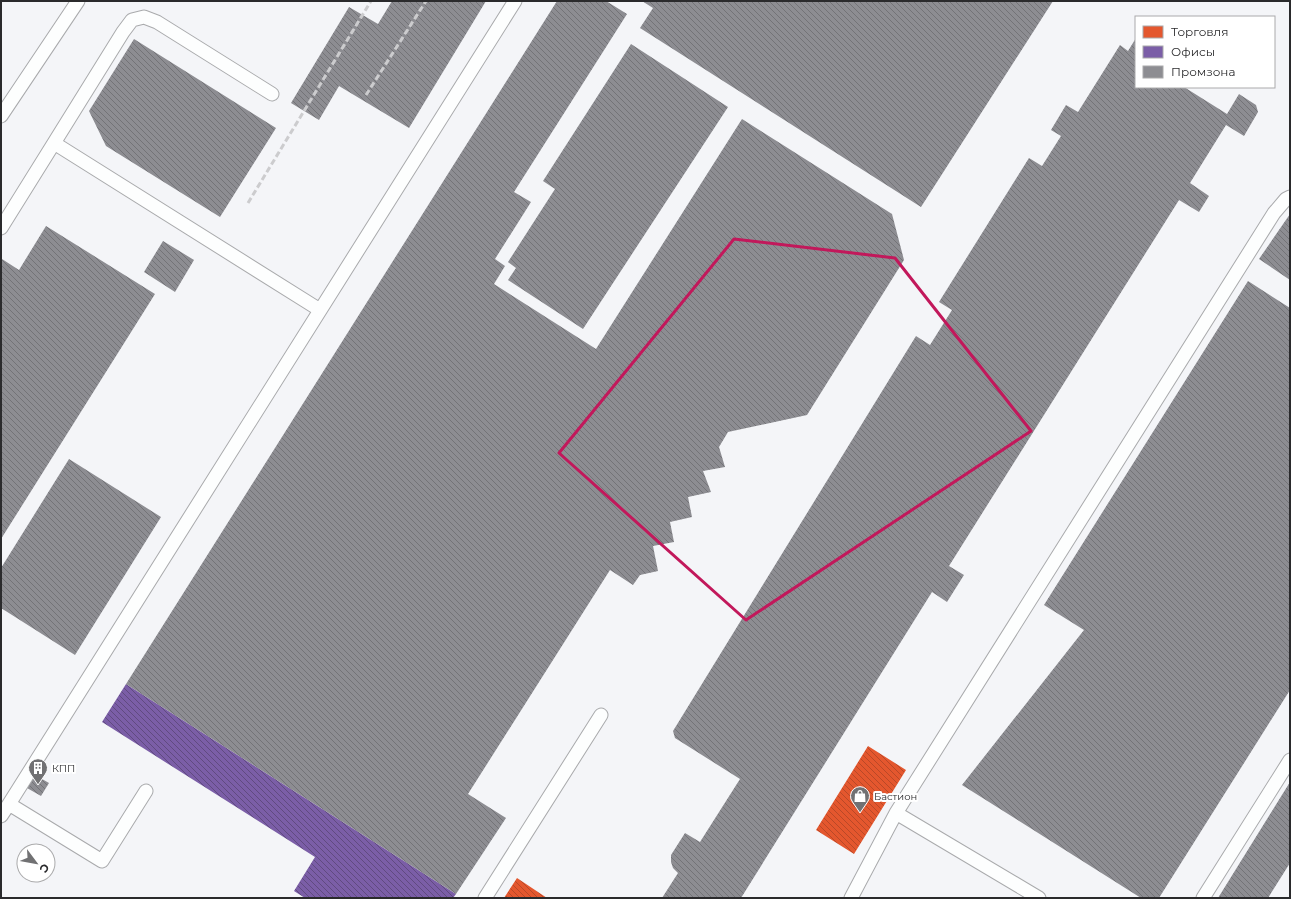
<svg xmlns="http://www.w3.org/2000/svg" width="1291" height="899" font-family="Montserrat,sans-serif">
	<style>
		.shops { fill: url(#shops-back-hatch) }
		.offices { fill: url(#offices-back-hatch) }
		.industry { fill: url(#industry-back-hatch) }
		.lines { fill: none; stroke-linecap: round; stroke-linejoin: round }
		.service-casing { stroke: #a9aaac; stroke-width: 15 }
		.service { stroke: #fdfefe; stroke-width: 13 }
		.rail { stroke: #ccccce; stroke-width: 3; stroke-dasharray: 6 3; stroke-linecap: butt }
		.marked { fill: none; stroke: #c2185b; stroke-width: 3; stroke-linejoin: round }
		.labels { text-anchor: middle; dominant-baseline: central; stroke-width: 4; stroke-linejoin: round; paint-order: stroke }
		.poi-label { font-size: 10px; fill: #2a2a2c; stroke: #fff; text-anchor: start }
	</style>
	<defs>
		<pattern id="shops-back-hatch" width="6" height="6" patternUnits="userSpaceOnUse"><rect width="6" height="6" fill="#e4572e"/><path d="M-1 5l2 2M0 0l6 6M5-1l2 2" fill="none" stroke="#b94827"/></pattern>
		<pattern id="offices-back-hatch" width="6" height="6" patternUnits="userSpaceOnUse"><rect width="6" height="6" fill="#7b5ea7"/><path d="M-1 5l2 2M0 0l6 6M5-1l2 2" fill="none" stroke="#604a80"/></pattern>
		<pattern id="industry-back-hatch" width="6" height="6" patternUnits="userSpaceOnUse"><rect width="6" height="6" fill="#8d8d92"/><path d="M-1 5l2 2M0 0l6 6M5-1l2 2" fill="none" stroke="#737377"/></pattern>
	</defs>
	<rect width="100%" height="100%" fill="#f4f5f8"/>
	<path class="shops" d="M868 746 906 770 854 854 816 830Z
		M517 878 547 898H504Z"/>
	<path class="offices" d="M126 684 456 894 453 898H305L294 891 315 857 102 722Z"/>
	<path class="industry" d="M392 1H486L409 128 339 86 319 120 291 103 349 7 378 24Z
		M557 1H606L627 14 514 192 531 202 495 259 505 266 494 284 596 349 742 119 892 214 904 260 807 415 728 432 719 447 725 467 703 471 711 492 688 497 692 517 670 522 674 542 653 546 658 571 640 575 633 585 610 570 468 794 506 818 456 894 126 684Z
		M642 1H1053L921 207 640 28 653 8Z
		M1136 38V87H1184L1227 114 1239 94 1256 105 1258 112 1244 136 1226 125 1190 183 1209 196 1199 212 1179 200 949 566 964 575 947 602 932 592 741 898H662L678 873 673 868 671 862V855L685 833 700 842 740 779 675 738 673 731 916 336 930 345 952 310 939 302 1029 158 1042 166 1061 136 1051 130 1066 105 1078 112 1120 45 1128 51Z
		M134 39 276 128 220 217 106 146 89 111Z
		M631 44 728 107 583 329 508 280 516 268 508 262 555 189 543 181Z
		M1290 214V280L1259 259Z
		M46 226 155 294 1 539V260L2 259 19 270Z
		M163 241 194 260 175 292 144 272Z
		M1248 281 1290 308V690L1159 898H1141L962 785 1084 630 1044 605Z
		M69 459 161 517 75 655 1 608V568Z
		M35 775 49 783 41 796 27 788Z
		M1290 782V863L1268 898H1218Z"/>
	<g class="lines">
		<g class="service-casing">
			<path id="service" d="M272 94 157 22 144 17 132 20 123 32 54 143 320 310
				M1 116 78 1
				M1 228 54 143
				M9 804 515 1
				M896 813 1039 898
				M1 816 9 804 102 861 146 791
				M485 898 601 715
				M851 898 896 813 1274 213 1286 199 1290 197
				M1203 898 1290 760"/>
		</g>
		<use href="#service" class="service"/>
		<path class="rail" d="M366 95 426 1
			M248 203 371 1"/>
	</g>
	<path class="marked" d="M734 239 895 258 1031 431 746 620 559 453Z"/>
	<defs>
		<g id="building-pin" transform="scale(1)"><path d="M0 17L-7.5 6A9.5 9.5 0 1 1 7.5 6Z" fill="#717173" stroke="#fff"/><path d="M-4-6H4V6H1V3H-1V6H-4ZM-2.5-4.3h1.7v1.8h-1.7ZM.8-4.3h1.7v1.8H.8ZM-2.5-1h1.7V.8h-1.7ZM.8-1h1.7V.8H.8Z" fill="#fff"/></g>
		<g id="shop-pin" transform="scale(1)"><path d="M0 17L-7.5 6A9.5 9.5 0 1 1 7.5 6Z" fill="#717173" stroke="#fff"/><path d="M-5-2.5h2.3a2.7 3.5 0 0 1 5.4 0H5L5.5 6h-11ZM-1.5-2.5h3a1.5 2.3 0 0 0-3 0Z" fill="#fff"/></g>
	</defs>
	<g fill-rule="evenodd">
		<use href="#building-pin" x="38" y="768"/>
		<use href="#shop-pin" x="860" y="796"/>
	</g>
	<g class="labels">
		<g class="poi-label">
			<text x="52" y="768">КПП</text>
			<text x="874" y="796">Бастион</text>
		</g>
	</g>
	<rect width="1291" height="899" fill="none" stroke="#2a2a2c" stroke-width="4"/>
	<rect x="1135" y="16" width="140" height="72" fill="#ffffff" stroke="#aaaaab"/>
	<rect x="1143" y="26" width="20" height="12" fill="#e4572e" stroke="#aaaaab"/>
	<text x="1171" y="36" font-size="12" fill="#2a2a2c">Торговля</text>
	<rect x="1143" y="46" width="20" height="12" fill="#7b5ea7" stroke="#aaaaab"/>
	<text x="1171" y="56" font-size="12" fill="#2a2a2c">Офисы</text>
	<rect x="1143" y="66" width="20" height="12" fill="#8d8d92" stroke="#aaaaab"/>
	<text x="1171" y="76" font-size="12" fill="#2a2a2c">Промзона</text>
	<g transform="translate(36 863) rotate(122)"><circle r="19" fill="#ffffff" stroke="#aaaaab"/>
	<path d="M0-3L7 15L0 10L-7 15Z" fill="#717173"/>
	<text y="-6" font-size="11" font-weight="bold" text-anchor="middle" fill="#2a2a2c">С</text>
	</g>
</svg>
